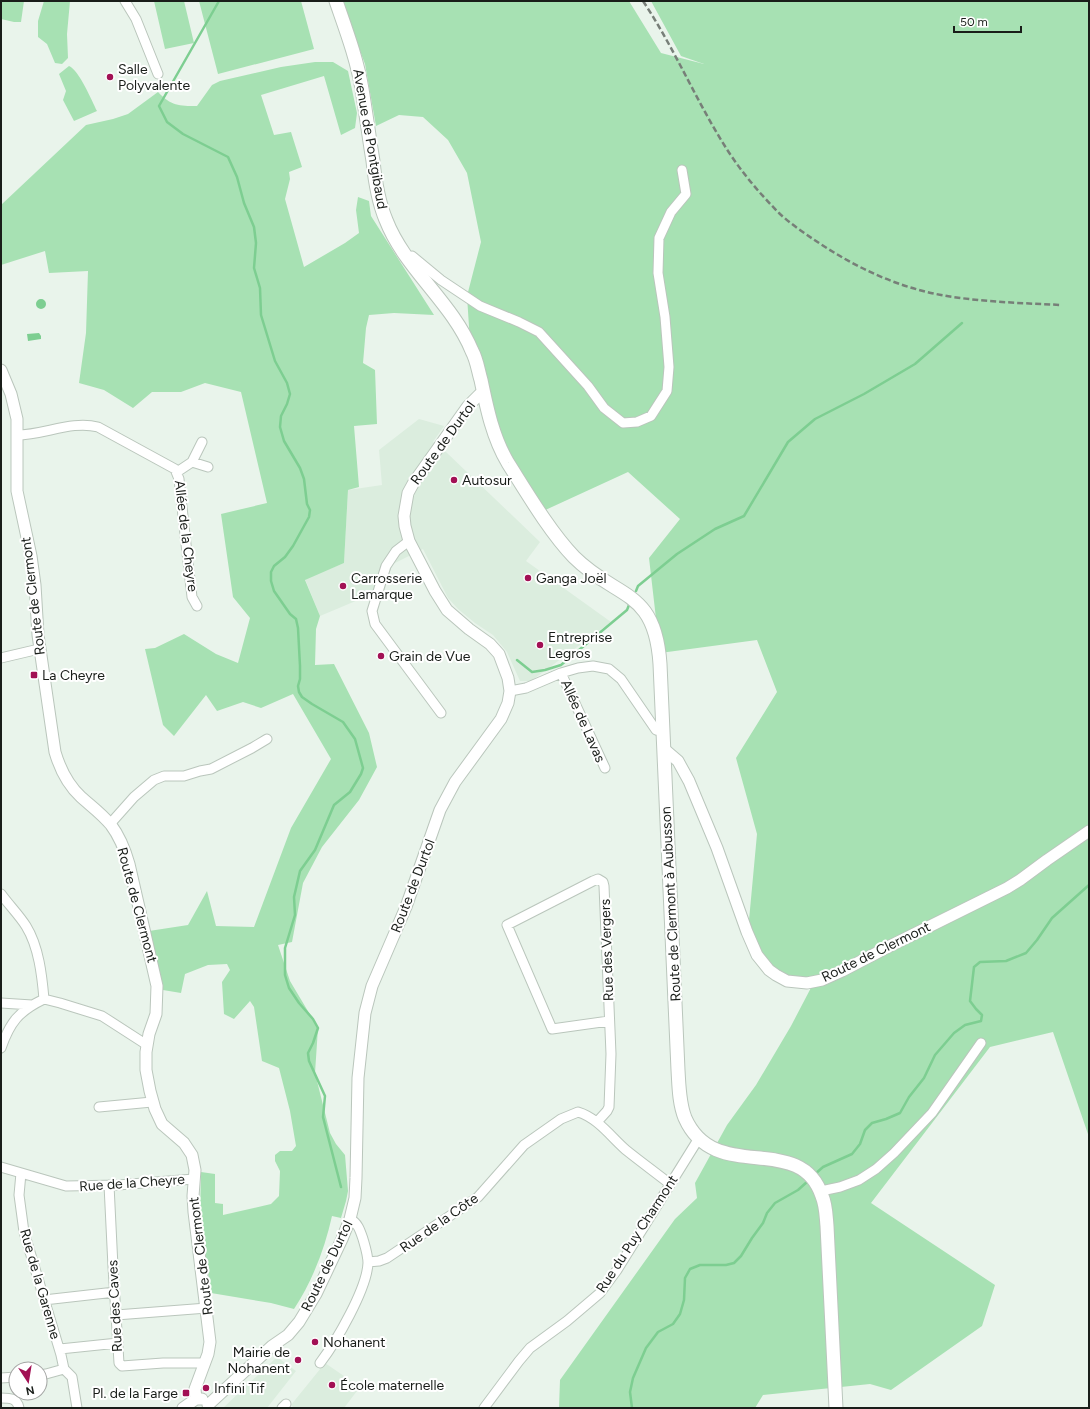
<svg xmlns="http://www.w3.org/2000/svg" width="1090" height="1409" font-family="Figtree,sans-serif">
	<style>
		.built { fill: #dbedde }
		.green { fill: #a7e1b3 }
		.water { fill: #7dce91 }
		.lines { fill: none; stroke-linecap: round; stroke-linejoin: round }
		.stream { stroke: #7dce91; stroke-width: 2.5 }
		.minor-casing { stroke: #bac6bc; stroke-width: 11 }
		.tertiary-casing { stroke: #bac6bc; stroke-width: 13 }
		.secondary-casing { stroke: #bac6bc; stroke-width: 15 }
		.minor { stroke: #fff; stroke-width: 9 }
		.tertiary { stroke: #fff; stroke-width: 11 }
		.secondary { stroke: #fff; stroke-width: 13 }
		.rail { stroke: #777f78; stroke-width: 2.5; stroke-dasharray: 6 3; stroke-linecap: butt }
		.poi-dot { fill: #a21054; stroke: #fff; stroke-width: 1.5 }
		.labels { text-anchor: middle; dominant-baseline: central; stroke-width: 4; stroke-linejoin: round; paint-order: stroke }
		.poi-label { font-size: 14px; fill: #191d19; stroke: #fff; text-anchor: start }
		.street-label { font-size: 14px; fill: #191d19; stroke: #fff }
	</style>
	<rect width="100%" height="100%" fill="#e9f4eb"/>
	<path class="built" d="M419 419 444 426 433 442 446 452 540 542 526 561 611 622 531 681H520L507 652 493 635 475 623 458 609 448 598 423 549 393 564 388 576 384 593 370 595 320 616 305 579 344 563 348 490 382 485 379 450Z
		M277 1357 296 1371 267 1408H223Z
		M325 1363 360 1387 344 1408H294L291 1405Z"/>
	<path class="green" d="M1 1H24L21 22H14L1 19Z
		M44 1H70L67 34 68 58 62 64 55 63 47 44 38 37V21Z
		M154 1H184L194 43 165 49Z
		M199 1H301L314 49 218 74Z
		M341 1H629L661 53 704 64 681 56 651 1H1089V1137L1053 1032 990 1047 871 1203 995 1285 982 1326 891 1390 870 1384 763 1395 755 1408H559L560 1380 675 1219 697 1198 695 1183 727 1125 756 1085 791 1026 814 982 799 983 769 971 748 931 757 834 736 758 777 692 757 640 660 653 649 558 680 519 628 472 541 512 499 447 470 342 467 296 481 242 467 173 448 140 423 117 399 115 376 126 365 64Z
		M315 62H333L348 71 357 113 355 128 341 135 324 76 261 95 274 135 291 132 302 167 289 172 290 179 285 199 304 267 345 243 359 233 356 210 358 197 369 201 371 216 434 315 394 313 369 315 366 328 363 363 375 370 377 424 354 426 359 487 348 490 344 563 305 580 320 616 316 629 315 665 334 664 369 733 377 767 359 800 322 847 303 883 292 942 278 945 290 981 318 1028 315 1073 330 1133 336 1144 345 1155 348 1191 346 1201 341 1218 332 1216C325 1248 312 1282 294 1309L271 1303 211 1293 200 1218 201 1172 215 1174V1203L223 1204V1215L271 1204 279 1196 280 1171 275 1161V1155L280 1151H292L296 1146 290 1111 279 1068 262 1061 254 1007 250 1001 234 1019 224 1014 222 982 230 970 227 964 208 965 185 974 181 993 163 990 159 978 149 931 188 925 207 891 216 926 254 927 291 828 331 759 293 694 261 708 243 702 217 711 206 695 174 736 163 725 145 649 155 648 184 634 216 654 238 663 250 618 233 597 221 514 267 503 241 392 205 383 181 392H152L133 408 104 390 79 383 86 333 88 271 49 273 45 251 1 265V205L86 125 113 119 128 114 158 92C171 106 179 106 197 106L212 85 220 81 281 67Z
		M69 66C79 70 92 101 97 111L74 121 63 100 66 91 59 74Z"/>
	<path class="water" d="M36 304a5 5 0 1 1 10 0a5 5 0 1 1-10 0Z
		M39 333 41 336V339L28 341 27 334Z"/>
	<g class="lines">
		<path class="stream" d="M219 1 159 106 167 122 183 134 228 157 237 177 244 203 254 227 256 243 254 268 260 288 261 315 275 361 287 383 290 394 287 404 281 416 280 427 284 441 300 468 304 479 307 504 310 510 309 517 293 546 285 557 274 566 271 572V581L274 591 290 614 296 619 298 628 300 666V679L298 686 299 692 302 697 312 704 343 722 355 739 363 768 361 774 350 792 334 805 315 850 300 871 294 897 295 915 285 948V975L289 988 299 1003 313 1019 318 1028 313 1043 308 1053 309 1061 325 1096 323 1117 341 1187
			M636 591 638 586 677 554 715 529 744 516 788 442 815 419 864 394 915 364 962 323
			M517 660 532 672 545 670 561 665 627 610 629 605
			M814 1175 823 1167 852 1154 860 1144 865 1130 872 1123 886 1119 900 1113 909 1097 924 1078 935 1055 954 1033 965 1025 981 1021 982 1015 976 1009 970 1001 974 967 980 962 1006 961 1026 953 1037 940 1052 918 1089 885
			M632 1408 630 1392 633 1378 646 1348 658 1332 673 1324 680 1314 684 1300 685 1278 690 1269 700 1265H726L734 1263 741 1256 752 1238 763 1223 767 1213 775 1203 798 1190 808 1181"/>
		<g class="minor-casing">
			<path id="minor" d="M125 1 136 19 158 74
				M407 258 412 256 441 280 480 306 519 322 539 332 588 386 604 408 623 423 637 422 651 416 667 391 669 367 665 317 658 273 659 238 671 212 686 194 682 170
				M17 435C44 435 72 420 98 427L175 469 179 479 186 544 192 597 197 606
				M192 462 208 467
				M177 472 192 462 202 442
				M409 541 396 551 386 566 372 611 375 624 441 713
				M1 658 39 649
				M561 673 605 768
				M510 691 526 688 561 673 578 668 593 666 609 669 621 679 656 730 662 731
				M110 824 134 797 154 780 164 776H184L200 771 211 769 252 748 267 739
				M1 894C9 905 19 915 26 926 39 947 42 976 44 999
				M44 999 60 1003 102 1016 147 1045
				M1 1003 32 1005
				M1 1048C10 1022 19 1011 44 999
				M99 1107 152 1102
				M597 1122 607 1111 609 1107 611 1054 604 886 603 882 598 879 593 881 507 925 552 1029 609 1021
				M1 1167 66 1186 118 1185 194 1179
				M21 1173 19 1195 24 1232 61 1355 64 1369 46 1374 40 1375
				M109 1185 113 1267 119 1363 122 1366 163 1363H205
				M821 1191 840 1187 859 1180 876 1169 894 1153 932 1113 981 1043
				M368 1262 379 1261 387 1258 478 1197 524 1145 561 1119 578 1112C598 1118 611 1137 626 1150 641 1162 656 1173 670 1184
				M44 1300 115 1292
				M116 1315 207 1308
				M60 1349 118 1343
				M320 1363C336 1342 367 1289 368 1263 368 1255 365 1246 363 1239 360 1230 358 1223 350 1219
				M64 1369 72 1377 77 1408
				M1 1378 16 1377
				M1 1398C10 1398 17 1398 19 1408
				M282 1408 286 1404
				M484 1408 519 1361 530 1348 567 1321 600 1293 617 1270 699 1138"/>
		</g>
		<g class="tertiary-casing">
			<path id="tertiary" d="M1 370 11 394 17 419V491L31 556 35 585 38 635 55 752C60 769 68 785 81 797 91 806 102 814 111 825 120 837 125 850 129 864L157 986 156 1014 149 1034 146 1052V1070L150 1091 155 1109 162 1124 184 1143 192 1155 195 1170 193 1196 194 1212 210 1342 208 1354 195 1389 196 1399
				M664 749 678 761 689 781 717 848 747 932 757 955 769 970 776 975 787 981 807 983 822 980 842 971 890 946 1007 888 1020 880 1047 860 1089 831
				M208 1405 272 1346 288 1335 299 1322 316 1294 342 1239 350 1219 355 1198 356 1178 358 1078 365 1013 372 986 406 907 440 810 455 782 501 719 508 703 510 691 508 678 499 654 490 644 469 629 447 610 435 591 409 541 405 526 404 516 408 493 414 482 468 406 479 395 483 392
				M183 1408 196 1399H202"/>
		</g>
		<g class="secondary-casing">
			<path id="secondary" d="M336 1C346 30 357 59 362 89 366 113 369 137 373 161 375 181 378 201 386 220 405 269 452 302 472 351 477 360 478 370 481 380 487 409 493 438 508 463 527 493 550 532 574 557 617 600 655 588 660 664L678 1070C679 1086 679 1103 685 1118 715 1186 800 1130 822 1196 826 1205 826 1215 827 1226L836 1408"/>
		</g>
		<use href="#minor" class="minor"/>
		<use href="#tertiary" class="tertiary"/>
		<use href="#secondary" class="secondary"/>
		<path class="rail" d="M643 1C675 49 697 103 728 151 743 174 761 195 780 214 791 224 804 233 816 241 855 267 894 286 941 295 980 302 1021 303 1061 305"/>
	</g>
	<g class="poi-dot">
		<circle cx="110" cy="77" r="4"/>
		<circle cx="454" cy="480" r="4"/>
		<circle cx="528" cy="578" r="4"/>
		<circle cx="343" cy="586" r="4"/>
		<circle cx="540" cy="645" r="4"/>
		<circle cx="381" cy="656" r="4"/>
		<rect x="30" y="671" width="8" height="8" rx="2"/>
		<circle cx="315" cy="1342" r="4"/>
		<circle cx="298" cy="1360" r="4"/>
		<circle cx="332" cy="1385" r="4"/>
		<circle cx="206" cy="1388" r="4"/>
		<rect x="182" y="1389" width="8" height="8" rx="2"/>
	</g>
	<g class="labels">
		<g class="poi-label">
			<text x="118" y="69">Salle<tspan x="118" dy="16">Polyvalente</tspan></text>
			<text x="462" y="480">Autosur</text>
			<text x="351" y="578">Carrosserie<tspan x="351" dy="16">Lamarque</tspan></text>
			<text x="536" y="578">Ganga Joël</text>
			<text x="548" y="637">Entreprise<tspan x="548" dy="16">Legros</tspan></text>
			<text x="389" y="656">Grain de Vue</text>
			<text x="42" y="675">La Cheyre</text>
			<text x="323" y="1342">Nohanent</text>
			<text x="290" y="1352" text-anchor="end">Mairie de<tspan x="290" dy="16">Nohanent</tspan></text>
			<text x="340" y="1385">École maternelle</text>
			<text x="214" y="1388">Infini Tif</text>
			<text x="178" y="1393" text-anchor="end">Pl. de la Farge</text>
		</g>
		<g class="street-label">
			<text transform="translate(370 139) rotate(80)">Avenue de Pontgibaud</text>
			<text transform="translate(443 443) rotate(-54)">Route de Durtol</text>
			<text transform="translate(186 536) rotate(83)">Allée de la Cheyre</text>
			<text transform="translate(33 596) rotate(-97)">Route de Clermont</text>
			<text transform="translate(583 721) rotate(66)">Allée de Lavas</text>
			<text transform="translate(413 886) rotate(-69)">Route de Durtol</text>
			<text transform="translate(671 904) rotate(-93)">Route de Clermont à Aubusson</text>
			<text transform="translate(137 905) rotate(75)">Route de Clermont</text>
			<text transform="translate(607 950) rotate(-92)">Rue des Vergers</text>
			<text transform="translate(876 952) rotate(-26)">Route de Clermont</text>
			<text transform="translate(132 1183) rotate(-4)">Rue de la Cheyre</text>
			<text transform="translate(439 1223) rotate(-35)">Rue de la Côte</text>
			<text transform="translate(637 1234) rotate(-57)">Rue du Puy Charmont</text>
			<text transform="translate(201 1256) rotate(-97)">Route de Clermont</text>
			<text transform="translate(327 1266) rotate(-64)">Route de Durtol</text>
			<text transform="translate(40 1284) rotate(74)">Rue de la Garenne</text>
			<text transform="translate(115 1306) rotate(-93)">Rue des Caves</text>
		</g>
	</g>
	<rect width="1090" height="1409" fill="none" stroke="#191d19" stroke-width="4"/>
	<g transform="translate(28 1381) rotate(168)"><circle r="19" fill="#ffffff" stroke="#a3a5a3"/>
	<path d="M0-3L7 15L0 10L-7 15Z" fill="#a21054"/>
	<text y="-6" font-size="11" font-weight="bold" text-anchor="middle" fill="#191d19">N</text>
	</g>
	<path d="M954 26v6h67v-6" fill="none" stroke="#191d19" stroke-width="2"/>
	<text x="960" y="26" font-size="12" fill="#191d19" stroke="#ffffff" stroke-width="3" paint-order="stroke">50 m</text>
</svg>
